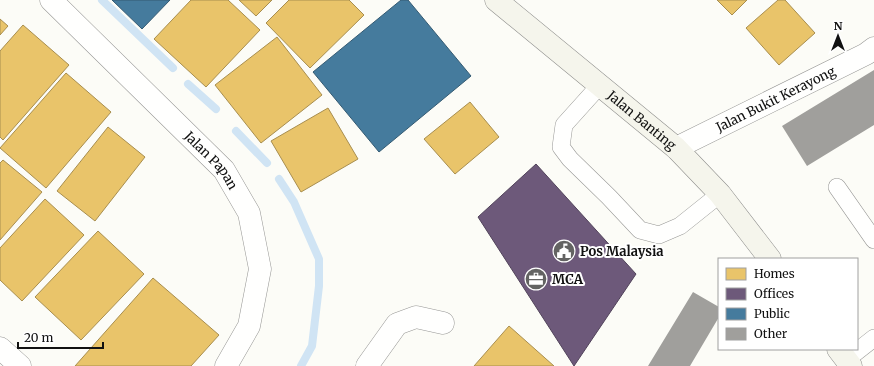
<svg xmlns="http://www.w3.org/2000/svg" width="874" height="366" font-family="Merriweather,serif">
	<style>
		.homes { fill: #e9c46a; stroke: #a88e4f }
		.offices { fill: #6d597a; stroke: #51435a }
		.public { fill: #457b9d; stroke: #355b73 }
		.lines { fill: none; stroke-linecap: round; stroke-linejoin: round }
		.stream { stroke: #d0e4f4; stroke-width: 8 }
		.building { fill: #a09f9c }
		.lane-casing { stroke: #979795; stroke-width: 18 }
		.street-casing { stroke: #979795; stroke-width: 23 }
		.secondary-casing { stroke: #8d8d8b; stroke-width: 23 }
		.lane { stroke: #fffffe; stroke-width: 17 }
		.street { stroke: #fffffe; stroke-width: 22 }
		.secondary { stroke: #f5f5ec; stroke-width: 22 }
		.labels { text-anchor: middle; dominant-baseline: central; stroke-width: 4; stroke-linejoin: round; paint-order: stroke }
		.street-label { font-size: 13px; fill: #111; stroke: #fff }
		.poi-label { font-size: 13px; font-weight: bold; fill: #111; stroke: #fff; text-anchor: start }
	</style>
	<rect width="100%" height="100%" fill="#fcfcf7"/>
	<path class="homes" d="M191 0H228L260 30 206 87 154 39Z
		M239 0H272L256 16Z
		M289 0H349L364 15 310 68 266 23Z
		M717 0H747L732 15Z
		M778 0H785L815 33 779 65 746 28Z
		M0 19 8 26 0 35Z
		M23 25 69 65 3 140 0 137V51Z
		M277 37 322 95 261 143 215 85Z
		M66 73 111 112 46 188 0 148Z
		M470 102 499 137 455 174 424 139Z
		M328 108 358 159 301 192 271 141Z
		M108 127 145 157 95 221 57 191Z
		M3 160 42 192 0 240V163Z
		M45 199 84 235 22 301 0 280V248Z
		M98 231 144 274 81 340 35 297Z
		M153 278 219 335 191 366H75Z
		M509 326 554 366H474Z"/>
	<path class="offices" d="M536 164 636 274 574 366 478 217Z"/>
	<path class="public" d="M112 0H170L142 29Z
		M401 0H408L471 76 379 152 313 72Z"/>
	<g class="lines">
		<path class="stream" d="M102 0 173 68
			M188 84 216 109
			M236 131 267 163
			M279 179 294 202 319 259V286L312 346 301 366"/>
	</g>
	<path class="building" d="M874 70V125L807 166 782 126Z
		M693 292 719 307V317L690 366H648Z"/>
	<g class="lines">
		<g class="lane-casing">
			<path id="lane" d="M600 85 564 125 561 147 570 159 609 197 640 230 659 235 680 226 720 194
				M837 187 874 240
				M846 360 874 338"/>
		</g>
		<g class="street-casing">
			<g id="street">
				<path id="s1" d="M51 0 224 170 249 213 260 269 249 326 226 366"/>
				<path id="s2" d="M676 148 866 54 874 48"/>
				<path d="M0 348 20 366"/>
				<path d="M367 366 397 324 416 317 443 323"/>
			</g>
		</g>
		<g class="secondary-casing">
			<g id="secondary">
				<path id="s3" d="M496 0 676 148 720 194 770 259"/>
				<path d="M838 349 851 366"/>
			</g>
		</g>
		<use href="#lane" class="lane"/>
		<use href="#street" class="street"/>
		<use href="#secondary" class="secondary"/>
	</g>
	<defs>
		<g id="civic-disc" transform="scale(1.15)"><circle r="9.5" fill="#636362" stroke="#fff"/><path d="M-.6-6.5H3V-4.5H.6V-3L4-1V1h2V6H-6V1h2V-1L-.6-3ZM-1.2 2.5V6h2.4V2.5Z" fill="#fff"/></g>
		<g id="office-disc" transform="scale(1.15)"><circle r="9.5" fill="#636362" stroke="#fff"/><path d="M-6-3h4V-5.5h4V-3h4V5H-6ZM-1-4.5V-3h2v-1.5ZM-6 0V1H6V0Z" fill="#fff"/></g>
	</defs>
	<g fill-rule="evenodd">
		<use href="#civic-disc" x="564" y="251"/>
		<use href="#office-disc" x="536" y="279"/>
	</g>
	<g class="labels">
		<g class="street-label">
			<text stroke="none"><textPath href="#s2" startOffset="111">Jalan Bukit Kerayong</textPath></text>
			<text stroke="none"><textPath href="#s3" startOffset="189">Jalan Banting</textPath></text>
			<text stroke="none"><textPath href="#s1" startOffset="227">Jalan Papan</textPath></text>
		</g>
		<g class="poi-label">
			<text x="580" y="251">Pos Malaysia</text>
			<text x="552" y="279">MCA</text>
		</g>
	</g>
	<rect x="718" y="258" width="140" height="92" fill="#ffffff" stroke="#a0a0a0"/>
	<rect x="726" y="268" width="20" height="12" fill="#e9c46a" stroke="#a0a0a0"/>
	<text x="754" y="278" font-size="12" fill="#111111">Homes</text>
	<rect x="726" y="288" width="20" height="12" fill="#6d597a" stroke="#a0a0a0"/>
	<text x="754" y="298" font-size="12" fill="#111111">Offices</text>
	<rect x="726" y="308" width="20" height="12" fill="#457b9d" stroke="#a0a0a0"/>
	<text x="754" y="318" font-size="12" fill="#111111">Public</text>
	<rect x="726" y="328" width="20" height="12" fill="#a09f9c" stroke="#a0a0a0"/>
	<text x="754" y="338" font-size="12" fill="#111111">Other</text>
	<g transform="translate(838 36)" stroke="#ffffff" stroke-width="3" paint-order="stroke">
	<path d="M0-3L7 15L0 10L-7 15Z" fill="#111111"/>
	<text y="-6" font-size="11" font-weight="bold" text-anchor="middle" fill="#111111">N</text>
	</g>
	<path d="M18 342v6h85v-6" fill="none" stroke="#111111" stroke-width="2"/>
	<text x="24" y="342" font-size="12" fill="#111111" stroke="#ffffff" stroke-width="3" paint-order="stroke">20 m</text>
</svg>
